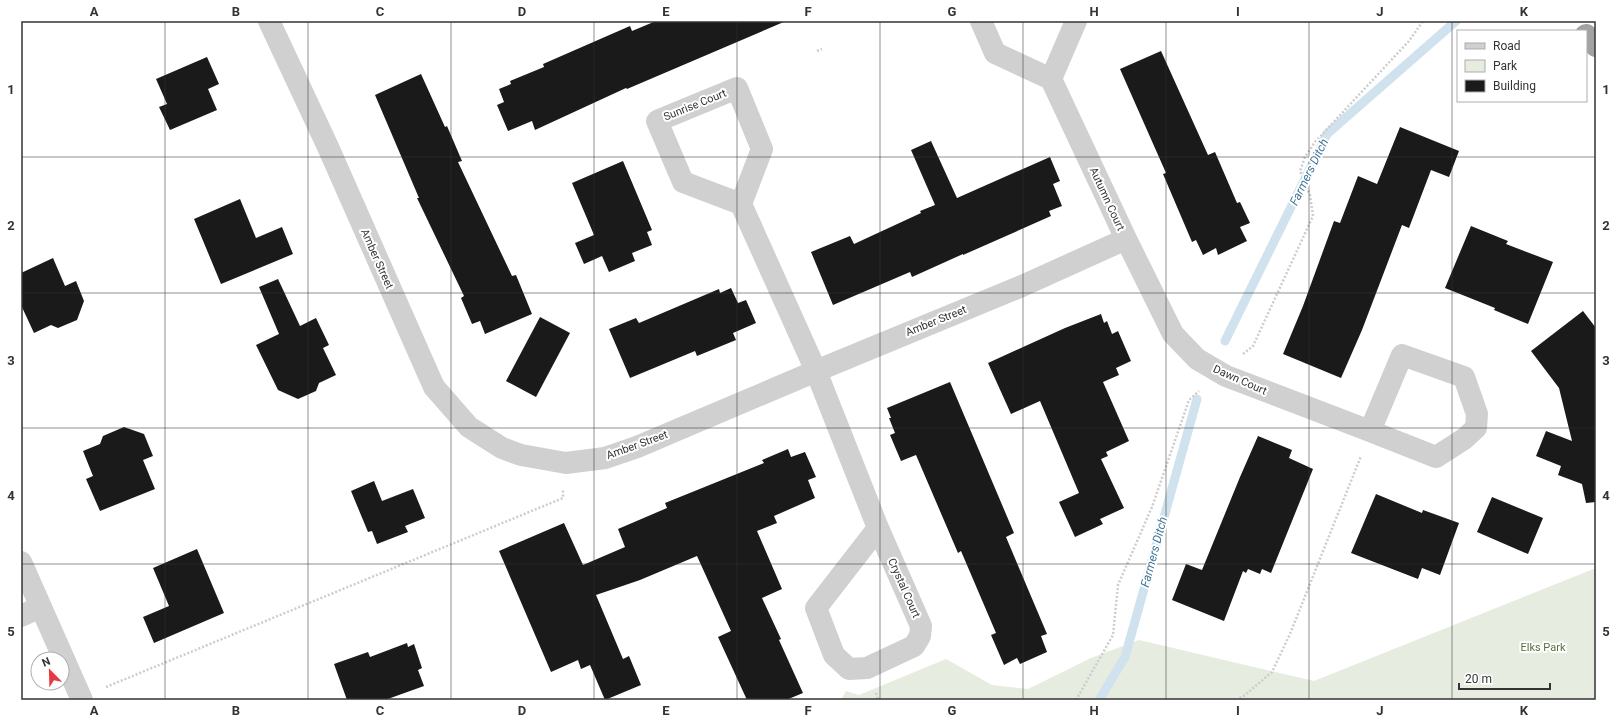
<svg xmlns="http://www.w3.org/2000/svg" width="1617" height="721" font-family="Roboto,sans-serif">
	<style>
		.green { fill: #e6ecdf }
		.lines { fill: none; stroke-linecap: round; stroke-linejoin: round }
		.stream { stroke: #cfe2ee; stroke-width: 9 }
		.building { fill: #1a1a1a }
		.path { stroke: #cdcdcd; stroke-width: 2.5; stroke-dasharray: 2 2; stroke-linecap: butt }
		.minor { stroke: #d0d0d0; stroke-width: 22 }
		.tertiary { stroke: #d0d0d0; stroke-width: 22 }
		.trunk { stroke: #a2a2a2; stroke-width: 22 }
		.grid { fill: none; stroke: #333; stroke-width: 1; stroke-opacity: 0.55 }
		.labels { text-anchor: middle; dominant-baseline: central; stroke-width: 4; stroke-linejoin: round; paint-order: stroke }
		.street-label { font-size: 11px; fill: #333; stroke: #fff }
		.park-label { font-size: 11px; fill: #56703f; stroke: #fff }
		.water-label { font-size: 12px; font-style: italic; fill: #3f7597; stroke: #fff }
		.neatline { fill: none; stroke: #333; stroke-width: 1.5 }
		.grid-label { font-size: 13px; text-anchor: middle; font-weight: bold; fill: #333 }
	</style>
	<rect width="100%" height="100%" fill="#fff"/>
	<path class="green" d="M1596 568V700H841L846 691 859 695 946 659 992 685 1028 689 1091 658 1139 640 1314 681Z"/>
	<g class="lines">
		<path class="stream" d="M1225 341 1327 134 1456 21
			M1099 700 1125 657 1197 399"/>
	</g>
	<path class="building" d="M656 21H786L627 89 626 88 535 130 532 121 508 131 497 105 504 102 499 89 511 84 510 81 544 67 543 64 630 26 632 31Z
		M1161 51 1208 155 1215 152 1237 203 1240 202 1250 223 1240 227 1247 241 1218 255 1216 248 1203 255 1196 240 1192 242 1163 174 1166 173 1120 69Z
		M207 57 219 84 208 89 217 110 170 130 159 107 167 104 156 79Z
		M421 74 445 127 447 126 462 161 458 162 512 276 516 275 532 314 485 334 480 321 472 324 461 298 464 296 417 198H419L375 95Z
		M1400 127 1459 151 1449 177 1431 170 1409 228 1402 225 1362 330 1341 378 1283 354 1303 306 1334 221 1340 223 1358 176 1377 184Z
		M931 141 957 198 1050 157 1060 181 1053 184 1062 206 1049 211 1051 216 963 255V254L912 277 910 272 833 305 811 252 850 236 854 244 921 213 920 211 935 205 911 150Z
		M623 161 652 230 647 232 652 245 632 253 635 261 609 272 602 256 584 264 575 243 594 235 572 183Z
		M240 199 256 238 282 227 293 254 221 284 194 219Z
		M1471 226 1508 241 1506 244 1553 262 1528 324 1494 310 1495 308 1445 288Z
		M53 258 65 286 76 281 84 301 77 320 58 328 51 325 34 333 21 305V273Z
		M278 279 300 326 316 318 329 345 323 348 336 375 319 383 316 391 298 399 278 390 256 345 279 334 259 287Z
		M731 288 738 303 746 300 756 323 733 333 736 340 697 356 695 351 630 378 609 329 636 318 639 323 719 289 720 293Z
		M1583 311 1596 328V502L1586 503 1582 484 1558 475 1561 466 1536 456 1546 431 1572 441 1559 388 1531 351Z
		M1101 314 1104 323 1107 321 1112 334 1118 331 1131 361 1116 368 1119 375 1103 382 1129 441 1106 452 1108 456 1101 459 1124 508 1100 519 1103 524 1075 537 1059 502 1079 493 1040 401 1011 414 988 363 1065 328Z
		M540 317 570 333 536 397 506 381Z
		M950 382 1014 533 1006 537 1047 634 1041 636 1047 652 1020 664 1017 658 1004 665 991 635 996 633 961 551 958 553 916 455 901 461 890 435 895 433 889 418H891L887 408Z
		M124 427 144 434 153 456 143 460 155 489 100 511 86 479 93 476 83 451 100 444 103 436Z
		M1258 436 1292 450 1289 458 1313 469 1271 573 1262 569 1260 574 1248 569 1246 573 1243 571 1224 621 1172 600 1186 564 1202 570 1240 477Z
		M788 449 791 457 805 452 816 477 808 480 815 498 774 516 777 523 757 531 782 589 762 598 781 639 779 640 803 693 786 700H747L718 637 731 631 697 556 640 580 596 595 623 659 629 656 641 685 605 700 590 665 581 669 578 660 551 672 499 551 564 523 583 565 625 547 618 529 667 508 665 503 764 463 762 460Z
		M374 481 382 501 413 489 425 518 405 526 408 532 377 544 372 531 368 532 351 491Z
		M1376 494 1422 513 1423 510 1459 523 1440 575 1422 568 1418 579 1351 553Z
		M1492 497 1543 518 1528 554 1477 532Z
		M197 549 224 613 154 643 143 617 169 606 153 568Z
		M407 643 408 647 414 644 422 668 418 670 424 686 385 700H347L334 664 368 652 370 657Z"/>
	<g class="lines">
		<path class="path" d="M817 51 822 49
			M1243 354 1253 346 1313 216 1310 195 1300 171 1305 157 1315 142 1409 41 1423 21
			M106 687 563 498V489
			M876 693 878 700
			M1076 700 1113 635 1118 585 1152 507 1189 400 1199 391
			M1236 700 1245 695 1272 672 1290 634 1361 456"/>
		<path class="minor" d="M269 21 328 147 434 387 469 427 502 448 521 455 566 463 605 458 637 447 816 371 1022 286 1126 239
			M981 21 995 53 1051 79 1076 21
			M1051 79 1126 239 1173 334 1197 359 1226 376 1370 431
			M737 88 762 149 741 204 683 182 657 121Z
			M741 204 816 371 878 528 816 608 834 655 849 669 867 668 914 646 920 636 921 626 878 528
			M1402 355 1464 377 1477 414 1476 428 1464 439 1436 457 1370 431Z
			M21 616 40 607"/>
		<path class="tertiary" d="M21 562 82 700"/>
		<path class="trunk" d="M1586 35 1596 46"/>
	</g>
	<path class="grid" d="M165 21V700M308 21V700M451 21V700M594 21V700M737 21V700M880 21V700M1023 21V700M1166 21V700M1309 21V700M1452 21V700M21 157H1596M21 293H1596M21 428H1596M21 564H1596"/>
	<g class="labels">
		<g class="street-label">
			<text transform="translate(695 105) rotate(-22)">Sunrise Court</text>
			<text transform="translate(1107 199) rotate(65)">Autumn Court</text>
			<text transform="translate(377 259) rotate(66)">Amber Street</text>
			<text transform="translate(936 321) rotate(-22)">Amber Street</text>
			<text transform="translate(1240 380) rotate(24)">Dawn Court</text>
			<text transform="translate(637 445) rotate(-20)">Amber Street</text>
			<text transform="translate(904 588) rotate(66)">Crystal Court</text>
		</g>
		<g class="park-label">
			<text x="1543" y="647">Elks Park</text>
		</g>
		<g class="water-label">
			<text transform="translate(1309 172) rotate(-64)">Farmers Ditch</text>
			<text transform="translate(1154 552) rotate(-75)">Farmers Ditch</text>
		</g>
	</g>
	<rect width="1617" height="721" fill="none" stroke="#ffffff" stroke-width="44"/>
	<rect x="1457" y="30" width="130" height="72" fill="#ffffff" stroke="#adadad"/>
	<rect x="1465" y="43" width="20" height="6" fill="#d0d0d0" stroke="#adadad"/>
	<text x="1493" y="50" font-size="12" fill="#333333">Road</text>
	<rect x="1465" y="60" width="20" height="12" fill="#e6ecdf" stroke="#adadad"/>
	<text x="1493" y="70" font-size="12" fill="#333333">Park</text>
	<rect x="1465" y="80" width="20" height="12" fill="#1a1a1a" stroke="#adadad"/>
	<text x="1493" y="90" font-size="12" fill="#333333">Building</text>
	<g transform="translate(50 671) rotate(337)"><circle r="19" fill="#ffffff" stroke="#adadad"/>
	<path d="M0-3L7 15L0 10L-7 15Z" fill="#e63946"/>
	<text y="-6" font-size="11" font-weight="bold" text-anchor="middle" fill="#333333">N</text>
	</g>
	<path d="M1459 683v6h91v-6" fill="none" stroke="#333333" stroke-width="2"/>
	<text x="1465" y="683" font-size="12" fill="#333333" stroke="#ffffff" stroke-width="3" paint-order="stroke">20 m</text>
	<rect x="22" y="22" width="1573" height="677" class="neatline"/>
	<g class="grid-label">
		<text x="94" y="16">A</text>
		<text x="236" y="16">B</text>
		<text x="380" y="16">C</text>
		<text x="522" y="16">D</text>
		<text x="666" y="16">E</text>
		<text x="808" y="16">F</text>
		<text x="952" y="16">G</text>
		<text x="1094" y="16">H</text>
		<text x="1238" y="16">I</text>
		<text x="1380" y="16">J</text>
		<text x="1524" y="16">K</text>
		<text x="11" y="94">1</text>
		<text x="1606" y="94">1</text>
		<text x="11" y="230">2</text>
		<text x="1606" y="230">2</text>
		<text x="11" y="365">3</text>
		<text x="1606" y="365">3</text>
		<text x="11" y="500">4</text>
		<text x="1606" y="500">4</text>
		<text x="11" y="636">5</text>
		<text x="1606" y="636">5</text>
		<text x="94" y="715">A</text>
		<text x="236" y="715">B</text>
		<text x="380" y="715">C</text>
		<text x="522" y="715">D</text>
		<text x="666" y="715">E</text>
		<text x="808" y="715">F</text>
		<text x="952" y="715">G</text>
		<text x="1094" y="715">H</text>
		<text x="1238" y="715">I</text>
		<text x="1380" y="715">J</text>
		<text x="1524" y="715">K</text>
	</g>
</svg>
